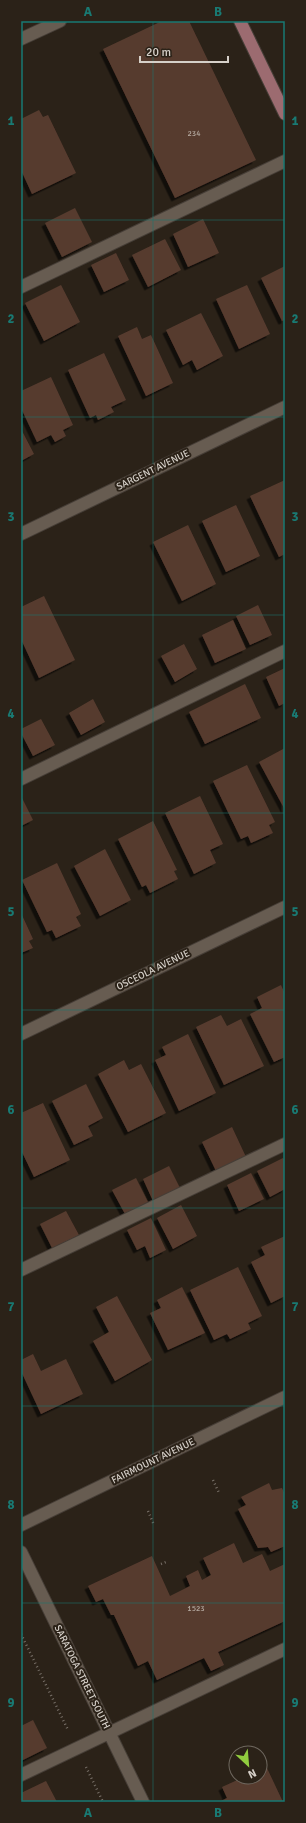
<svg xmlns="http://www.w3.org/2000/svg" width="306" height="1823" font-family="Signika,sans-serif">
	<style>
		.building { fill: #573b2f; filter: url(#shadow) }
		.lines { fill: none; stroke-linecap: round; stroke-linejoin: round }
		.minor-casing { stroke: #463e37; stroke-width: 14 }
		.major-casing { stroke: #463e37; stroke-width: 14 }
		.path { stroke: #776f67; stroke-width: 2.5; stroke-dasharray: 1 3; stroke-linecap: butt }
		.minor { stroke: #675c51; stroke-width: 12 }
		.major { stroke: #9c6b70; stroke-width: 12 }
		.grid { fill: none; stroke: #197a73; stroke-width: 1; stroke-opacity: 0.55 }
		.labels { text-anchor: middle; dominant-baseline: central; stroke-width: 4; stroke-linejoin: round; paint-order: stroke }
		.number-label { font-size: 8px; fill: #b6aba2 }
		.street-label { font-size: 10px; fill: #d6d0c9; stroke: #2b2218 }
		.neatline { fill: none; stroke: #197a73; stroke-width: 1.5 }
		.grid-label { font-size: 13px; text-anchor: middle; font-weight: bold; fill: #197a73 }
	</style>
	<defs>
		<filter id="shadow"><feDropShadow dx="-3.5" dy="3.5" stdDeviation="0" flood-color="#0009"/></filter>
	</defs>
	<rect width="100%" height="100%" fill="#2b2218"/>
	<path class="building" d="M162 21H189L256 160 175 198 103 49Z
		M39 110 43 117 48 115 76 173 32 194 21 170V119Z
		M75 208 92 242 62 257 45 223Z
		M203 219 219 253 188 267 173 234Z
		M165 239 181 270 148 287 132 255Z
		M116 253 129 280 104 292 91 265Z
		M285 266V320L282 321 261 278Z
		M61 285 80 322 44 341 25 303Z
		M247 285 270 334 239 349 216 299Z
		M201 313 223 356 197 370 192 360 183 365 166 330Z
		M137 327 142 339 151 335 173 383 146 396 118 336Z
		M104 353 126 400 111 407 114 412 98 420 96 415 90 418 68 370Z
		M51 377 73 425 63 430 66 436 55 442 51 435 37 442 21 408V391Z
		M21 429 34 454 21 461Z
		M285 480V554L279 557 250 496Z
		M236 505 260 556 226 572 202 521Z
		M188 525 216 584 182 601 153 542Z
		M44 596 75 660 39 678 21 639V607Z
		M258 605 272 635 250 645 236 616Z
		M233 620 246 649 215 663 202 635Z
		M184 644 197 669 175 682 161 656Z
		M285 668V703L279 706 266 677Z
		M245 684 261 718 205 744 189 712Z
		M93 699 105 722 81 735 69 713Z
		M41 719 55 745 33 756 21 733V729Z
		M285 748V810L259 762Z
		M247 765 275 822 269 825 273 833 251 843 248 836 241 839 213 781Z
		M21 796 33 820 21 826Z
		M200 796 223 844 210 850 216 863 194 874 165 813Z
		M153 821 177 870 174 871 178 879 150 893 146 885 142 887 118 839Z
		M105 849 131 900 100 916 74 866Z
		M57 863 81 914 76 917 81 926 56 938 52 930 47 932 22 880Z
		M21 913 33 939 29 941 33 948 21 953Z
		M281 985 285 994V1057L274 1062 250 1014 262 1008 257 997Z
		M221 1015 227 1026 241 1019 264 1066 224 1085 196 1027Z
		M188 1034 216 1093 179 1111 155 1060 166 1055 162 1047Z
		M124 1060 129 1070 141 1064 166 1113 128 1132 98 1074Z
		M86 1084 103 1118 88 1126 93 1136 74 1145 52 1101Z
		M43 1103 70 1160 34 1177 21 1150V1113Z
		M232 1127 246 1157 216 1171 202 1142Z
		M283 1158 285 1161V1189L270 1197 257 1171Z
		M169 1166 180 1188 153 1201 143 1179Z
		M251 1173 264 1199 239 1211 227 1185Z
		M136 1178 148 1202 125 1214 112 1190Z
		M181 1205 197 1236 173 1249 157 1218Z
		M66 1211 79 1235 52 1248 40 1224Z
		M151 1218 166 1250 150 1258 145 1246 137 1250 127 1230Z
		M285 1236V1296L271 1303 251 1262 265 1255 261 1247Z
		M238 1267 262 1316 248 1323 251 1329 230 1339 227 1334 214 1340 190 1290Z
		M182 1287 205 1333 168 1350 150 1313 161 1308 157 1300Z
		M117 1296 152 1360 115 1381 93 1341 109 1332 96 1307Z
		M33 1354 41 1371 66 1359 83 1394 41 1414 21 1371V1360Z
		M269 1483 272 1490 282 1488 285 1495V1546L271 1552 268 1547 258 1548 238 1509 246 1505 241 1497Z
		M234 1543 243 1563 262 1554 270 1571 285 1564V1621L218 1652 224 1665 211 1671 204 1658 157 1680 148 1661 138 1666 114 1615H111L103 1599 96 1602 88 1586 152 1556 170 1596 190 1586 186 1576 198 1570 202 1580 211 1575 203 1558Z
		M33 1720 47 1748 21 1761V1726Z
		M266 1766 283 1802H219L227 1798 222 1787 244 1777H260V1769Z
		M46 1781 57 1802H22L21 1793Z"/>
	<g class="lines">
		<g class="minor-casing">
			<path id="minor" d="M21 39 60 21
				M21 287 285 161
				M21 534 285 407
				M21 779 285 651
				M21 1034 285 907
				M21 1270 285 1144
				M21 1525 285 1397
				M21 1552 143 1802
				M21 1775 285 1649"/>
		</g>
		<g class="major-casing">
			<path id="major" d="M240 21 285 114"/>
		</g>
		<path class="path" d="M213 1480 219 1493
			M148 1511 154 1525
			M161 1564 166 1562
			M21 1634 68 1730
			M86 1767 103 1802"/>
		<use href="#minor" class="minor"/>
		<use href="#major" class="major"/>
	</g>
	<path class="grid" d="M153 21V1802M21 220H285M21 417H285M21 615H285M21 813H285M21 1010H285M21 1208H285M21 1406H285M21 1603H285"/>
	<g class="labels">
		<g class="number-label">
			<text x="194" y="133">234</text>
			<text x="196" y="1608">1523</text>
		</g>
		<g class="street-label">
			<text transform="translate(153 470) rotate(-26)">SARGENT AVENUE</text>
			<text transform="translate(153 970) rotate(-26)">OSCEOLA AVENUE</text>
			<text transform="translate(153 1461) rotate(-26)">FAIRMOUNT AVENUE</text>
			<text transform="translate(82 1677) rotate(64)">SARATOGA STREET SOUTH</text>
		</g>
	</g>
	<rect width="306" height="1823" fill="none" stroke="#2b2218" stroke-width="44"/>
	<g transform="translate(248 1765) rotate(154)"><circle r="19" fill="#2b2218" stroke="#6f685f"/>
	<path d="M0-3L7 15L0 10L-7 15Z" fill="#91cd3f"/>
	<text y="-6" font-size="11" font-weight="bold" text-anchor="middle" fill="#d6d0c9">N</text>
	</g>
	<path d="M140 56v6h88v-6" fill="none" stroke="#d6d0c9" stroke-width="2"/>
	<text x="146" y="56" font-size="12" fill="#d6d0c9" stroke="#2b2218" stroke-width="3" paint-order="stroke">20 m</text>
	<rect x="22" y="22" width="262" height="1779" class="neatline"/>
	<g class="grid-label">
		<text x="88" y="16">A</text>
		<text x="218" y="16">B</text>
		<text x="11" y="125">1</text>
		<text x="295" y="125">1</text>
		<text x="11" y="323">2</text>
		<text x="295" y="323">2</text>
		<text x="11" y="521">3</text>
		<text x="295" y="521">3</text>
		<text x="11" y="718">4</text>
		<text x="295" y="718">4</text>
		<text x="11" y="916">5</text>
		<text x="295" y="916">5</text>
		<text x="11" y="1114">6</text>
		<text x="295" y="1114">6</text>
		<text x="11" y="1311">7</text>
		<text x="295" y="1311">7</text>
		<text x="11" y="1509">8</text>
		<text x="295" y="1509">8</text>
		<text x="11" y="1707">9</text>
		<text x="295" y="1707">9</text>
		<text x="88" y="1817">A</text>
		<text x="218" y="1817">B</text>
	</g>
</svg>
